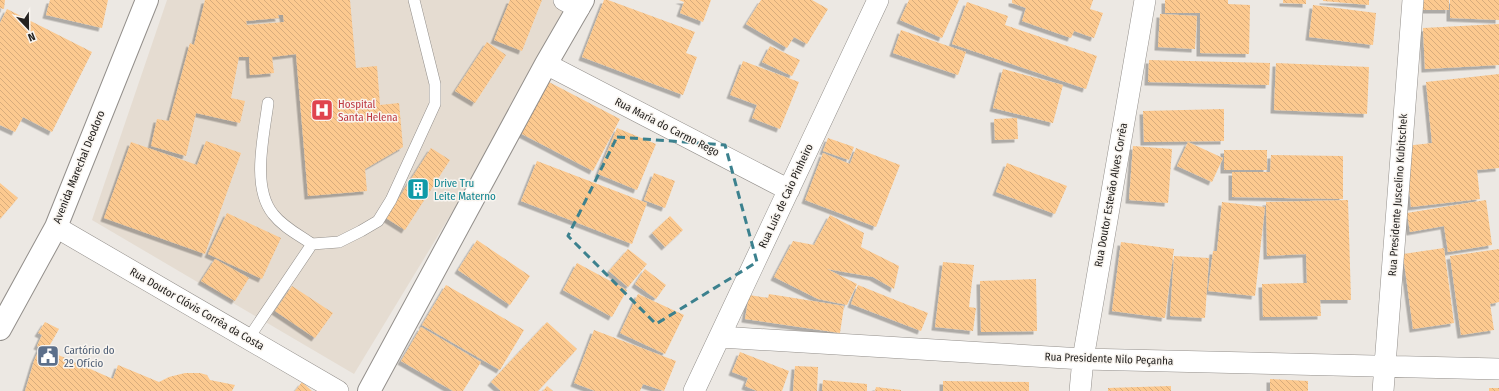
<svg xmlns="http://www.w3.org/2000/svg" width="1499" height="391" font-family="'Fira Sans Condensed',sans-serif">
	<style>
		.built { fill: #e5dcd1 }
		.building { fill: url(#building-back-hatch); fill-rule: evenodd; filter: url(#shadow) }
		.lines { fill: none; stroke-linecap: round; stroke-linejoin: round }
		.lane-casing { stroke: #938f8b; stroke-width: 12 }
		.street-casing { stroke: #938f8b; stroke-width: 22 }
		.secondary-casing { stroke: #938f8b; stroke-width: 24 }
		.lane { stroke: #fff; stroke-width: 11 }
		.street { stroke: #fff; stroke-width: 21 }
		.secondary { stroke: #fff; stroke-width: 22 }
		.marked { fill: none; stroke: #3c818e; stroke-width: 3; stroke-dasharray: 8 5; stroke-linejoin: round }
		.labels { text-anchor: middle; dominant-baseline: central; stroke-width: 3; stroke-linejoin: round; paint-order: stroke }
		.health-label { font-size: 11px; fill: #be3a42; stroke: #f9f5f0; text-anchor: start }
		.street-label { font-size: 11px; fill: #252321; stroke: #f9f5f0 }
		.culture-label { font-size: 11px; fill: #0d838f; stroke: #f9f5f0; text-anchor: start }
		.service-label { font-size: 11px; fill: #4e5e75; stroke: #f9f5f0; text-anchor: start }
	</style>
	<defs>
		<pattern id="building-back-hatch" width="6" height="6" patternUnits="userSpaceOnUse"><rect width="6" height="6" fill="#fcc98f"/><path d="M-1 5l2 2M0 0l6 6M5-1l2 2" fill="none" stroke="#d8ac7b"/></pattern>
		<filter id="shadow"><feDropShadow dx="-3.5" dy="3.5" stdDeviation="0" flood-color="#0004"/></filter>
	</defs>
	<rect width="100%" height="100%" fill="#ece8e3"/>
	<path class="built" d="M167 0H581L354 374 92 220Z"/>
	<path class="building" d="M0 0H5L4 9 0 8Z
		M50 0H108L102 28 46 15Z
		M205 0H350L356 68 377 66 380 105 399 103 403 147 365 169 367 191 308 196 296 54 272 57 274 73 250 75 249 57H239L231 98 245 101 240 123 196 113 186 156 151 146 157 119 169 121 190 43 194 45ZM278 15H283L284 22 247 25 246 21 279 18Z
		M510 0H542L522 51 494 40Z
		M604 0H608L695 32 686 53 697 57 683 95 582 57Z
		M679 0H711L703 22 680 13 684 2Z
		M761 0H812L828 9 807 44 794 37 787 48 746 24Z
		M909 0H959L942 38 900 20Z
		M1012 0H1093L1090 9 1103 13 1094 38 1074 31 1071 38 1022 21 1026 8 1012 3Z
		M1165 0H1228V4L1250 5 1249 54 1200 53V13H1165Z
		M1283 0H1306V4L1283 3Z
		M1323 0H1369V5L1323 1Z
		M1422 0H1449V10H1422Z
		M1450 0H1499V20L1450 18Z
		M967 2 1008 16 1005 25 1097 56 1086 89 952 44Z
		M1313 5 1376 13 1373 45 1309 37Z
		M7 9 92 52 52 132 23 117 15 132 0 125V23Z
		M1160 14 1197 16 1195 49 1158 47Z
		M1499 24V65L1425 69 1423 28Z
		M901 30 966 52 958 75 893 53Z
		M487 42 506 55 475 103 455 91Z
		M770 46 800 60 792 76 762 62Z
		M1149 60 1270 63 1269 85 1148 82Z
		M743 61 799 82 780 129 752 118 757 105 730 95Z
		M1276 63 1369 67 1367 114 1274 110Z
		M1003 69 1063 85 1053 123 993 108Z
		M1499 74V168L1477 170 1480 199 1411 207 1405 146 1432 143 1426 82Z
		M547 81 620 119 593 171 520 133Z
		M1224 109V141L1144 142 1143 111Z
		M1017 118 1018 139 995 140 994 119Z
		M617 128 656 144 637 190 598 174Z
		M828 138 854 147 849 160 823 151Z
		M206 141 241 153 205 254 104 218 131 142 197 165Z
		M1188 142 1223 158 1212 182 1177 166Z
		M1133 146 1172 149 1168 203 1129 200Z
		M431 148 450 160 405 230 386 218Z
		M856 148 900 165 876 227 805 200 823 153 850 164Z
		M1224 150H1267V170H1224Z
		M1271 155 1343 156V199L1232 197V172H1270Z
		M537 161 647 203 632 244 521 201Z
		M1007 163 1067 186 1055 214 996 192Z
		M654 173 675 181 665 208 644 200Z
		M0 183 18 198 0 219Z
		M1348 200 1351 300H1320L1321 316 1263 317 1262 284 1307 283 1306 254 1267 256 1266 202Z
		M1486 200 1492 245 1448 252 1444 226 1410 232 1407 213Z
		M1222 202 1265 207 1255 296 1208 291 1213 251H1217Z
		M227 213 281 238 262 279 208 254Z
		M830 215 864 233 861 247 899 266 894 289 873 277 827 269 857 284 847 305 818 299 774 277 793 241 814 245Z
		M670 216 683 230 665 247 652 233Z
		M477 240 530 276 510 305 458 270Z
		M1121 242 1174 249 1165 318 1112 311Z
		M1444 248 1454 323 1413 329 1403 254Z
		M628 249 647 264 628 287 609 271Z
		M1499 249V302L1490 304 1494 330 1461 335 1450 256Z
		M1174 256 1209 258 1205 318 1170 316Z
		M215 259 249 278 235 301 201 281Z
		M943 262 974 265 969 307 976 308 973 331 935 327Z
		M577 263 627 290 612 317 563 290Z
		M645 269 666 285 656 299 635 284Z
		M1036 279 1037 331 981 332 980 281Z
		M446 285 524 330 500 370 422 325Z
		M858 285 928 313 921 331 851 304Z
		M292 286 333 313 315 338 275 311Z
		M638 294 684 315 665 354 620 333Z
		M769 294 844 306 840 333 745 319 749 295 768 298Z
		M45 322 59 329 47 350 113 379 118 365 159 382 169 377 185 373H200L207 375 210 380 235 385 232 391H25L34 361 40 347 37 346 42 335 38 333Z
		M547 322 577 349 538 391H501L491 382Z
		M421 327 481 362 463 391H453L401 361Z
		M594 330 676 361 664 391 643 384 640 391H595L574 383Z
		M740 352 789 371 782 391H757L745 386 748 378 732 372Z
		M795 366 818 367 817 391H793Z
		M1270 379 1308 381V391H1270Z
		M823 380 867 384V391H822Z
		M943 381 1029 382V391H943Z
		M302 382 312 391H295Z
		M547 386 553 391H543Z
		M1171 386V391H1108V388Z
		M876 387 901 390V391H875Z
		M1489 388H1499V391H1489Z"/>
	<g class="lines">
		<g class="lane-casing">
			<path id="lane" d="M268 103C264 135 251 187 273 214 283 227 299 235 312 244
				M248 339 312 244 339 242 361 231 378 221 391 200 435 104V84L414 0"/>
		</g>
		<g class="street-casing">
			<path id="street" d="M564 0 579 8
				M546 64 789 190
				M56 227 338 391
				M720 337 1083 359 1499 369
				M694 391 878 0
				M1080 391 1083 359 1145 0
				M1383 391 1413 0"/>
		</g>
		<g class="secondary-casing">
			<path id="secondary" d="M0 329 56 227 147 0
				M369 391 546 64 583 0"/>
		</g>
		<use href="#lane" class="lane"/>
		<use href="#street" class="street"/>
		<use href="#secondary" class="secondary"/>
	</g>
	<path class="marked" d="M617 137 725 145 757 262 656 324 568 236Z"/>
	<defs>
		<g id="hospital-square" transform="scale(1.15)"><rect x="-9" y="-9" width="18" height="18" rx="4" fill="#e0444e" stroke="#f9f5f0"/><path d="M-5-5h3v3.5h4V-5h3V5h-3V1.5h-4V5h-3Z" fill="#fff"/></g>
		<g id="building-square" transform="scale(1.15)"><rect x="-9" y="-9" width="18" height="18" rx="4" fill="#0f9aa8" stroke="#f9f5f0"/><path d="M-4-6H4V6H1V3H-1V6H-4ZM-2.5-4.3h1.7v1.8h-1.7ZM.8-4.3h1.7v1.8H.8ZM-2.5-1h1.7V.8h-1.7ZM.8-1h1.7V.8H.8Z" fill="#fff"/></g>
		<g id="civic-square" transform="scale(1.15)"><rect x="-9" y="-9" width="18" height="18" rx="4" fill="#5c6f8a" stroke="#f9f5f0"/><path d="M-.6-6.5H3V-4.5H.6V-3L4-1V1h2V6H-6V1h2V-1L-.6-3ZM-1.2 2.5V6h2.4V2.5Z" fill="#fff"/></g>
	</defs>
	<g fill-rule="evenodd">
		<use href="#hospital-square" x="322" y="110"/>
		<use href="#building-square" x="418" y="189"/>
		<use href="#civic-square" x="48" y="356"/>
	</g>
	<g class="labels">
		<g class="health-label">
			<text x="338" y="104">Hospital<tspan x="338" dy="13">Santa Helena</tspan></text>
		</g>
		<g class="street-label">
			<text transform="translate(667 127) rotate(27)">Rua María do Carmo Rego</text>
			<text transform="translate(79 167) rotate(-68)">Avenida Marechal Deodoro</text>
			<text transform="translate(1111 195) rotate(-80)">Rua Doutor Estevão Alves Corrêa</text>
			<text transform="translate(1398 195) rotate(-86)">Rua Presidente Juscelino Kubitschek</text>
			<text transform="translate(786 196) rotate(-65)">Rua Luís de Caio Pinheiro</text>
			<text transform="translate(197 309) rotate(30)">Rua Doutor Clóvis Corrêa da Costa</text>
			<text transform="translate(1109 359) rotate(2)">Rua Presidente Nilo Peçanha</text>
		</g>
		<g class="culture-label">
			<text x="434" y="183">Drive Tru<tspan x="434" dy="13">Leite Materno</tspan></text>
		</g>
		<g class="service-label">
			<text x="64" y="350">Cartório do<tspan x="64" dy="13">2º Ofício</tspan></text>
		</g>
	</g>
	<g transform="translate(28 28) rotate(158)" stroke="#f9f5f0" stroke-width="3" paint-order="stroke">
	<path d="M0-3L7 15L0 10L-7 15Z" fill="#252321"/>
	<text y="-6" font-size="11" font-weight="bold" text-anchor="middle" fill="#252321">N</text>
	</g>
</svg>
